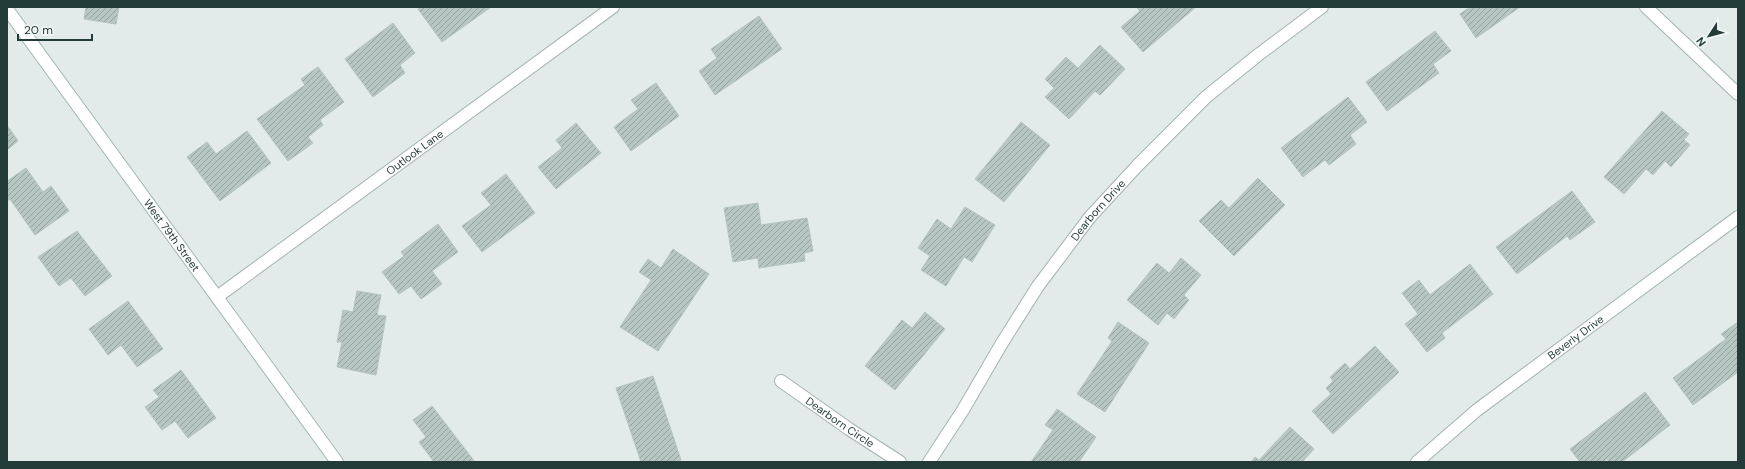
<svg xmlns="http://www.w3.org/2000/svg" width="1745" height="469" font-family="'DM Sans',sans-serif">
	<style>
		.building { fill: url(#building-hatch); stroke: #b5c4c0 }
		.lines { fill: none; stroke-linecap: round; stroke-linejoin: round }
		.street-casing { stroke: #a5b3b1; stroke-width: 14 }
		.secondary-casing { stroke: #a1b6b2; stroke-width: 14 }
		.street { stroke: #fff; stroke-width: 12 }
		.secondary { stroke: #fff; stroke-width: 12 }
		.labels { text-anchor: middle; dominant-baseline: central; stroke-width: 3; stroke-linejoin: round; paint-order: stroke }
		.street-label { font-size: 11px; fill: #233b39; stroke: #f2f8f6 }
	</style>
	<defs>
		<pattern id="building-hatch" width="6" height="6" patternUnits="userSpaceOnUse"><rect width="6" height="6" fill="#b7c6c2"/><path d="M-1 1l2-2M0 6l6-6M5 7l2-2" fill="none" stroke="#94a29f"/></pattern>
	</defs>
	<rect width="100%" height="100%" fill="#e2ebe9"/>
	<path class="building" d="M86 7H119L116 24 84 19Z
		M421 7H491L442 42 418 9Z
		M1136 7H1196L1143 52 1121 27 1140 11Z
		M1470 7H1520L1476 38 1460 14Z
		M759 16 782 49 715 95 699 71 717 58 711 49Z
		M393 23 415 53 400 65 405 73 373 97 345 59Z
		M1435 31 1451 51 1433 64 1439 73 1387 111 1366 82Z
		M1100 45 1125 69 1100 95 1095 91 1069 119 1045 97 1054 88 1045 79 1066 57 1078 68Z
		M318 67 344 102 320 120 323 125 308 137 313 143 288 161 257 119 305 85 301 79Z
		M656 83 679 116 631 151 614 127 638 109 631 100Z
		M1348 97 1367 122 1350 135 1356 144 1329 165 1325 160 1303 177 1281 148Z
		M1662 111 1689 134 1684 140 1690 145 1671 167 1665 161 1653 175 1646 169 1624 194 1604 177Z
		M1021 122 1050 145 1004 202 975 179Z
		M576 123 601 153 556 189 538 167 562 148 556 140Z
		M7 125 18 141 7 150Z
		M247 131 271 163 220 201 187 157 207 142 216 154Z
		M26 168 43 192 51 186 69 211 35 235 10 199 7 201V181Z
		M506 174 535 213 482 252 462 226 491 205 481 193Z
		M1258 178 1285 205 1234 256 1199 221 1221 200 1229 208Z
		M1572 191 1595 222 1570 240 1567 236 1517 274 1496 247Z
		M758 203 761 225 807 218 813 251 804 253 805 261 759 268 758 258 733 262 724 208Z
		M965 207 995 225 972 262 964 257 946 286 921 270 930 256 918 248 937 219 951 229Z
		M438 224 458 252 432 271 442 284 421 299 411 286 399 294 382 272 404 256 401 252Z
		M77 231 112 276 85 296 71 278 59 286 38 257Z
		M673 249 709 274 658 351 620 327 651 280 639 272 648 259 661 268Z
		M1181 258 1201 275 1184 295 1189 300 1174 319 1167 313 1158 325 1127 300 1157 263 1169 273Z
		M1470 264 1493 294 1442 333 1445 338 1427 352 1405 324 1418 314 1402 293 1419 280 1430 295Z
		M357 291 381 295 377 315 386 316 376 375 337 367 342 342H337L343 310 353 312Z
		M128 301 163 349 137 367 121 345 108 355 89 329Z
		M925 312 945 329 895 390 865 366 902 320 912 328Z
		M1118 322 1149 343 1105 412 1077 394 1112 341 1108 338Z
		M1738 322V372L1693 405 1673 378 1726 339 1721 334Z
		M1375 346 1399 372 1333 434 1312 411 1331 394 1326 388 1333 381 1330 377 1345 363 1350 369Z
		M181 370 216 418 188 438 175 421 162 430 145 407 159 397 153 390Z
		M653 376 681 460 674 462H641L616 388Z
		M1645 392 1670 425 1622 462H1609L1607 459 1602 462H1580L1570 449Z
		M432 406 475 462H434L419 442 426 437 413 420Z
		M1057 409 1096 437 1079 462H1031L1053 430 1045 425Z
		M1290 427 1314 449 1302 462H1251L1255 457 1259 460Z"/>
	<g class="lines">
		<g class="street-casing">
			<g id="street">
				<path d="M1646 7 1738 94"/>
				<path id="s1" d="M217 297 613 7"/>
				<path id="s2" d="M781 381 849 429 900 462"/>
				<path id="s3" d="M929 462 963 410 1002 343 1038 286 1090 217 1138 165 1206 97 1258 55 1322 7"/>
				<path id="s4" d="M1417 462 1477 410 1738 217"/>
			</g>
		</g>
		<g class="secondary-casing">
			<g id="secondary">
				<path id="s5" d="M7 9 337 462"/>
			</g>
		</g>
		<use href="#street" class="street"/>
		<use href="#secondary" class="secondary"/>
	</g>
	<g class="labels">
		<g class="street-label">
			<text stroke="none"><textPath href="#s1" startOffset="245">Outlook Lane</textPath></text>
			<text stroke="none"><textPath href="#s3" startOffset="304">Dearborn Drive</textPath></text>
			<text stroke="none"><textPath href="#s5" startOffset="280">West 79th Street</textPath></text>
			<text stroke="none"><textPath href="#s4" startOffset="202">Beverly Drive</textPath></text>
			<text stroke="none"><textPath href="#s2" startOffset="72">Dearborn Circle</textPath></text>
		</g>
	</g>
	<rect width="1745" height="469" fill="none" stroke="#233b39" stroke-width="16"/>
	<g transform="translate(1709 36) rotate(234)" stroke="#f2f8f6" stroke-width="3" paint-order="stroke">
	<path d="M0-3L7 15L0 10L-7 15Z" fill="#233b39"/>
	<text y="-6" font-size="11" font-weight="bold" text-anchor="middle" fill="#233b39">N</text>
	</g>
	<path d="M18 34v6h74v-6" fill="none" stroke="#233b39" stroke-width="2"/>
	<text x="24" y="34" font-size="12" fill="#233b39" stroke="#f2f8f6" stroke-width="3" paint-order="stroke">20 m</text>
</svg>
